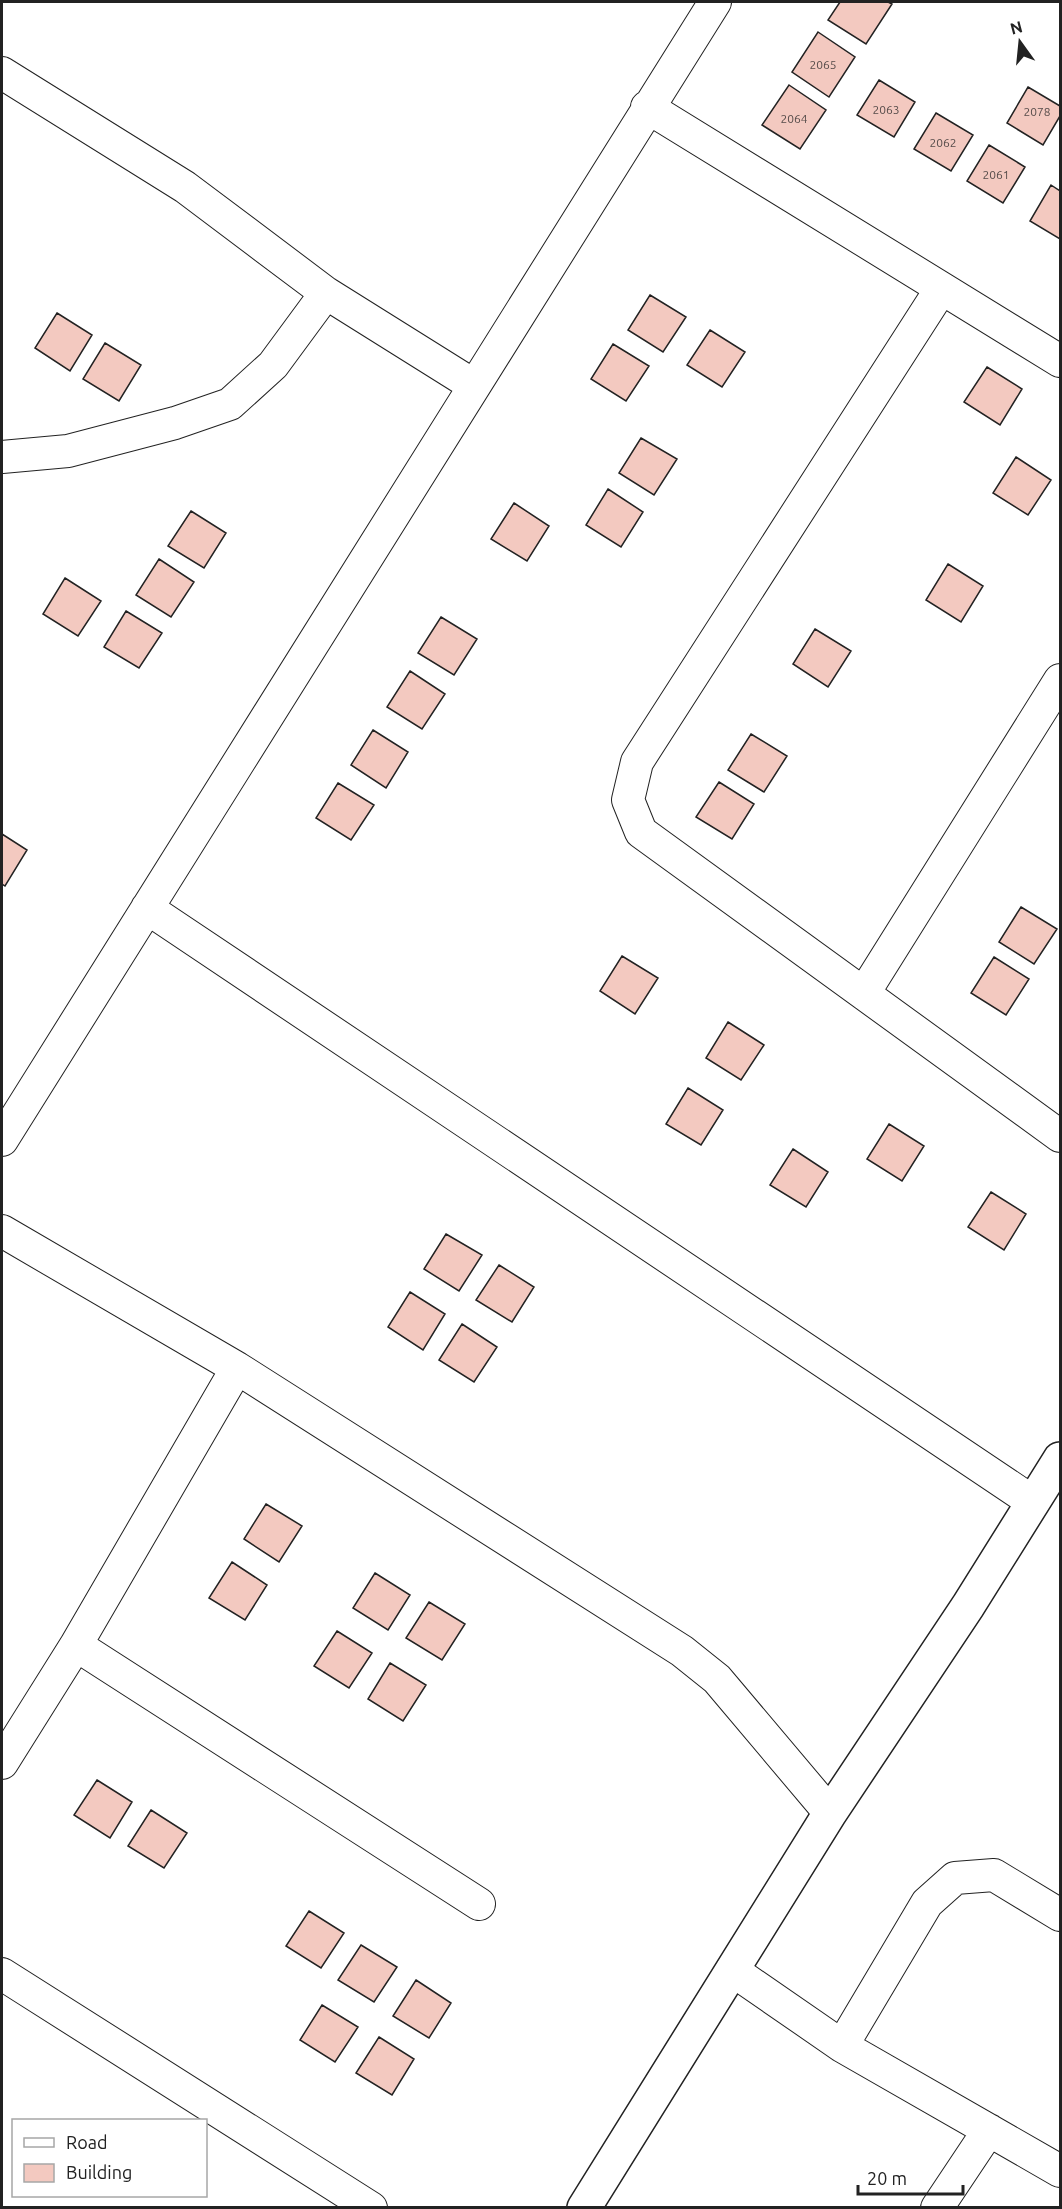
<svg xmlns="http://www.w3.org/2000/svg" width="1062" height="2209" font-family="Ubuntu,sans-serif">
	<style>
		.building { fill: #f3c9c0; stroke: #222; stroke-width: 1.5 }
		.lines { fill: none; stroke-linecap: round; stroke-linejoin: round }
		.street-casing { stroke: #222; stroke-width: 34 }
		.secondary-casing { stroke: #222; stroke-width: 36 }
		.street { stroke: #fff; stroke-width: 32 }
		.secondary { stroke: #fff; stroke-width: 33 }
		.labels { text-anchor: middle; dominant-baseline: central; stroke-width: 4.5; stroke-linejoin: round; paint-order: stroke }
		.number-label { font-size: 12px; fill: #564c4a }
	</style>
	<rect width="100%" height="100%" fill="#fff"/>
	<path class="building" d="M840 2H888L892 4 866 44 828 20Z
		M818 32 855 57 829 97 792 72Z
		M879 80 915 102 894 137 857 115Z
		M789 85 826 110 800 149 762 125Z
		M1028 87 1060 106V116L1043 145 1007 123Z
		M936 113 973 135 951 171 914 149Z
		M989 145 1025 167 1003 203 967 181Z
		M1051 185 1060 191V239L1030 221Z
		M650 295 686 317 663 352 628 330Z
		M57 313 92 335 70 371 35 348Z
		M710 330 745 352 722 387 687 365Z
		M105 343 141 365 119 401 83 379Z
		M613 344 649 366 626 401 591 379Z
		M987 367 1022 389 1000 425 964 402Z
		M641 438 677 459 654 495 619 473Z
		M1016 457 1051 480 1028 515 993 493Z
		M608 489 643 512 621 547 586 525Z
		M514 503 549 526 527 561 491 539Z
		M191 511 226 533 204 568 168 546Z
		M159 559 194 582 171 617 136 595Z
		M948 564 983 586 961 622 926 600Z
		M65 578 101 601 78 636 43 614Z
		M126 611 162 633 139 668 104 647Z
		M441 617 477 639 454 675 418 653Z
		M815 629 851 651 828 687 793 664Z
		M410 671 445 694 422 729 387 707Z
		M373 730 408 752 386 788 351 765Z
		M751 734 787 756 764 792 728 770Z
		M719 782 754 804 732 839 696 817Z
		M338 783 374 805 351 840 316 818Z
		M2 834 27 850 5 886 2 884Z
		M1021 907 1057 929 1034 964 999 942Z
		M622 956 658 978 635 1014 600 991Z
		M994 957 1029 979 1006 1015 971 993Z
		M728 1022 764 1045 741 1080 706 1058Z
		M688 1088 723 1110 701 1145 666 1124Z
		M889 1124 924 1146 902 1181 867 1159Z
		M793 1149 828 1172 806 1207 770 1185Z
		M991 1192 1026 1214 1004 1250 968 1227Z
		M446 1234 482 1255 459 1291 424 1269Z
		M499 1265 534 1287 512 1322 476 1300Z
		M410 1292 445 1314 423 1350 388 1327Z
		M462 1324 497 1347 474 1382 439 1360Z
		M266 1504 302 1526 279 1562 244 1539Z
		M232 1562 267 1585 245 1620 209 1598Z
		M375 1573 410 1595 388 1630 353 1608Z
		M429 1602 465 1624 442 1660 406 1638Z
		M337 1631 372 1653 349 1688 314 1666Z
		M390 1663 426 1685 403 1721 368 1699Z
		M97 1780 132 1802 110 1838 74 1815Z
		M151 1810 187 1833 164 1868 128 1846Z
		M309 1911 344 1933 321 1968 286 1946Z
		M361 1945 397 1967 374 2002 338 1980Z
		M416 1980 451 2003 429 2038 393 2016Z
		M322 2005 358 2027 335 2062 300 2040Z
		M379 2037 414 2059 392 2095 356 2073Z"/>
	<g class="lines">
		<g class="street-casing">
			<path id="street" d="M2 73 185 187 326 293 473 385
				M647 107 1060 361
				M941 289 637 762 628 800 641 832 1060 1136
				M2 457 68 451 175 423 230 404 273 365 326 293
				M147 908 1033 1502
				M864 993 1060 680
				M2 1140 715 2
				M2 1231 237 1368 682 1651 717 1679 830 1813
				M76 1645 479 1904
				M2 1763 76 1645 237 1368
				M732 1970 842 2046 1060 2171
				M2 1974 371 2208
				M842 2046 927 1903 955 1878 994 1875 1060 1915
				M937 2208 989 2130"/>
		</g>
		<g class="secondary-casing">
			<path id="secondary" d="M584 2208 830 1813 968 1606 1060 1459"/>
		</g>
		<use href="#street" class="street"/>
		<use href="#secondary" class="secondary"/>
	</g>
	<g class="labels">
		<g class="number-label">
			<text x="823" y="64">2065</text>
			<text x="886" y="109">2063</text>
			<text x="1037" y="111">2078</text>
			<text x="794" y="118">2064</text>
			<text x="943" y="142">2062</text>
			<text x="996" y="174">2061</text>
		</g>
	</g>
	<rect width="1062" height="2209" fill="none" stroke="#222222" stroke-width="6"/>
	<rect x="12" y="2119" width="195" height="78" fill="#ffffff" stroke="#a7a7a7" stroke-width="1.5"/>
	<rect x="24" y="2138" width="30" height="9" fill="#ffffff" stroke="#a7a7a7" stroke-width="1.5"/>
	<text x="66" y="2149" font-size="18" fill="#222222">Road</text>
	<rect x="24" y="2164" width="30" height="18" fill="#f3c9c0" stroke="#a7a7a7" stroke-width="1.5"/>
	<text x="66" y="2179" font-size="18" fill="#222222">Building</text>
	<g transform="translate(1020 42) rotate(345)" stroke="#ffffff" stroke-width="4.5" paint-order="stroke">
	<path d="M0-4.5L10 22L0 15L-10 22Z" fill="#222222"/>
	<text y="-9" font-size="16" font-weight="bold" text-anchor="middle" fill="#222222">N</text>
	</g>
	<path d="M858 2185v9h105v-9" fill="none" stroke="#222222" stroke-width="3"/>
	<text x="867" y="2185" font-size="18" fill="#222222" stroke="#ffffff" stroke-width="4.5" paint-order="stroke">20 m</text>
</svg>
